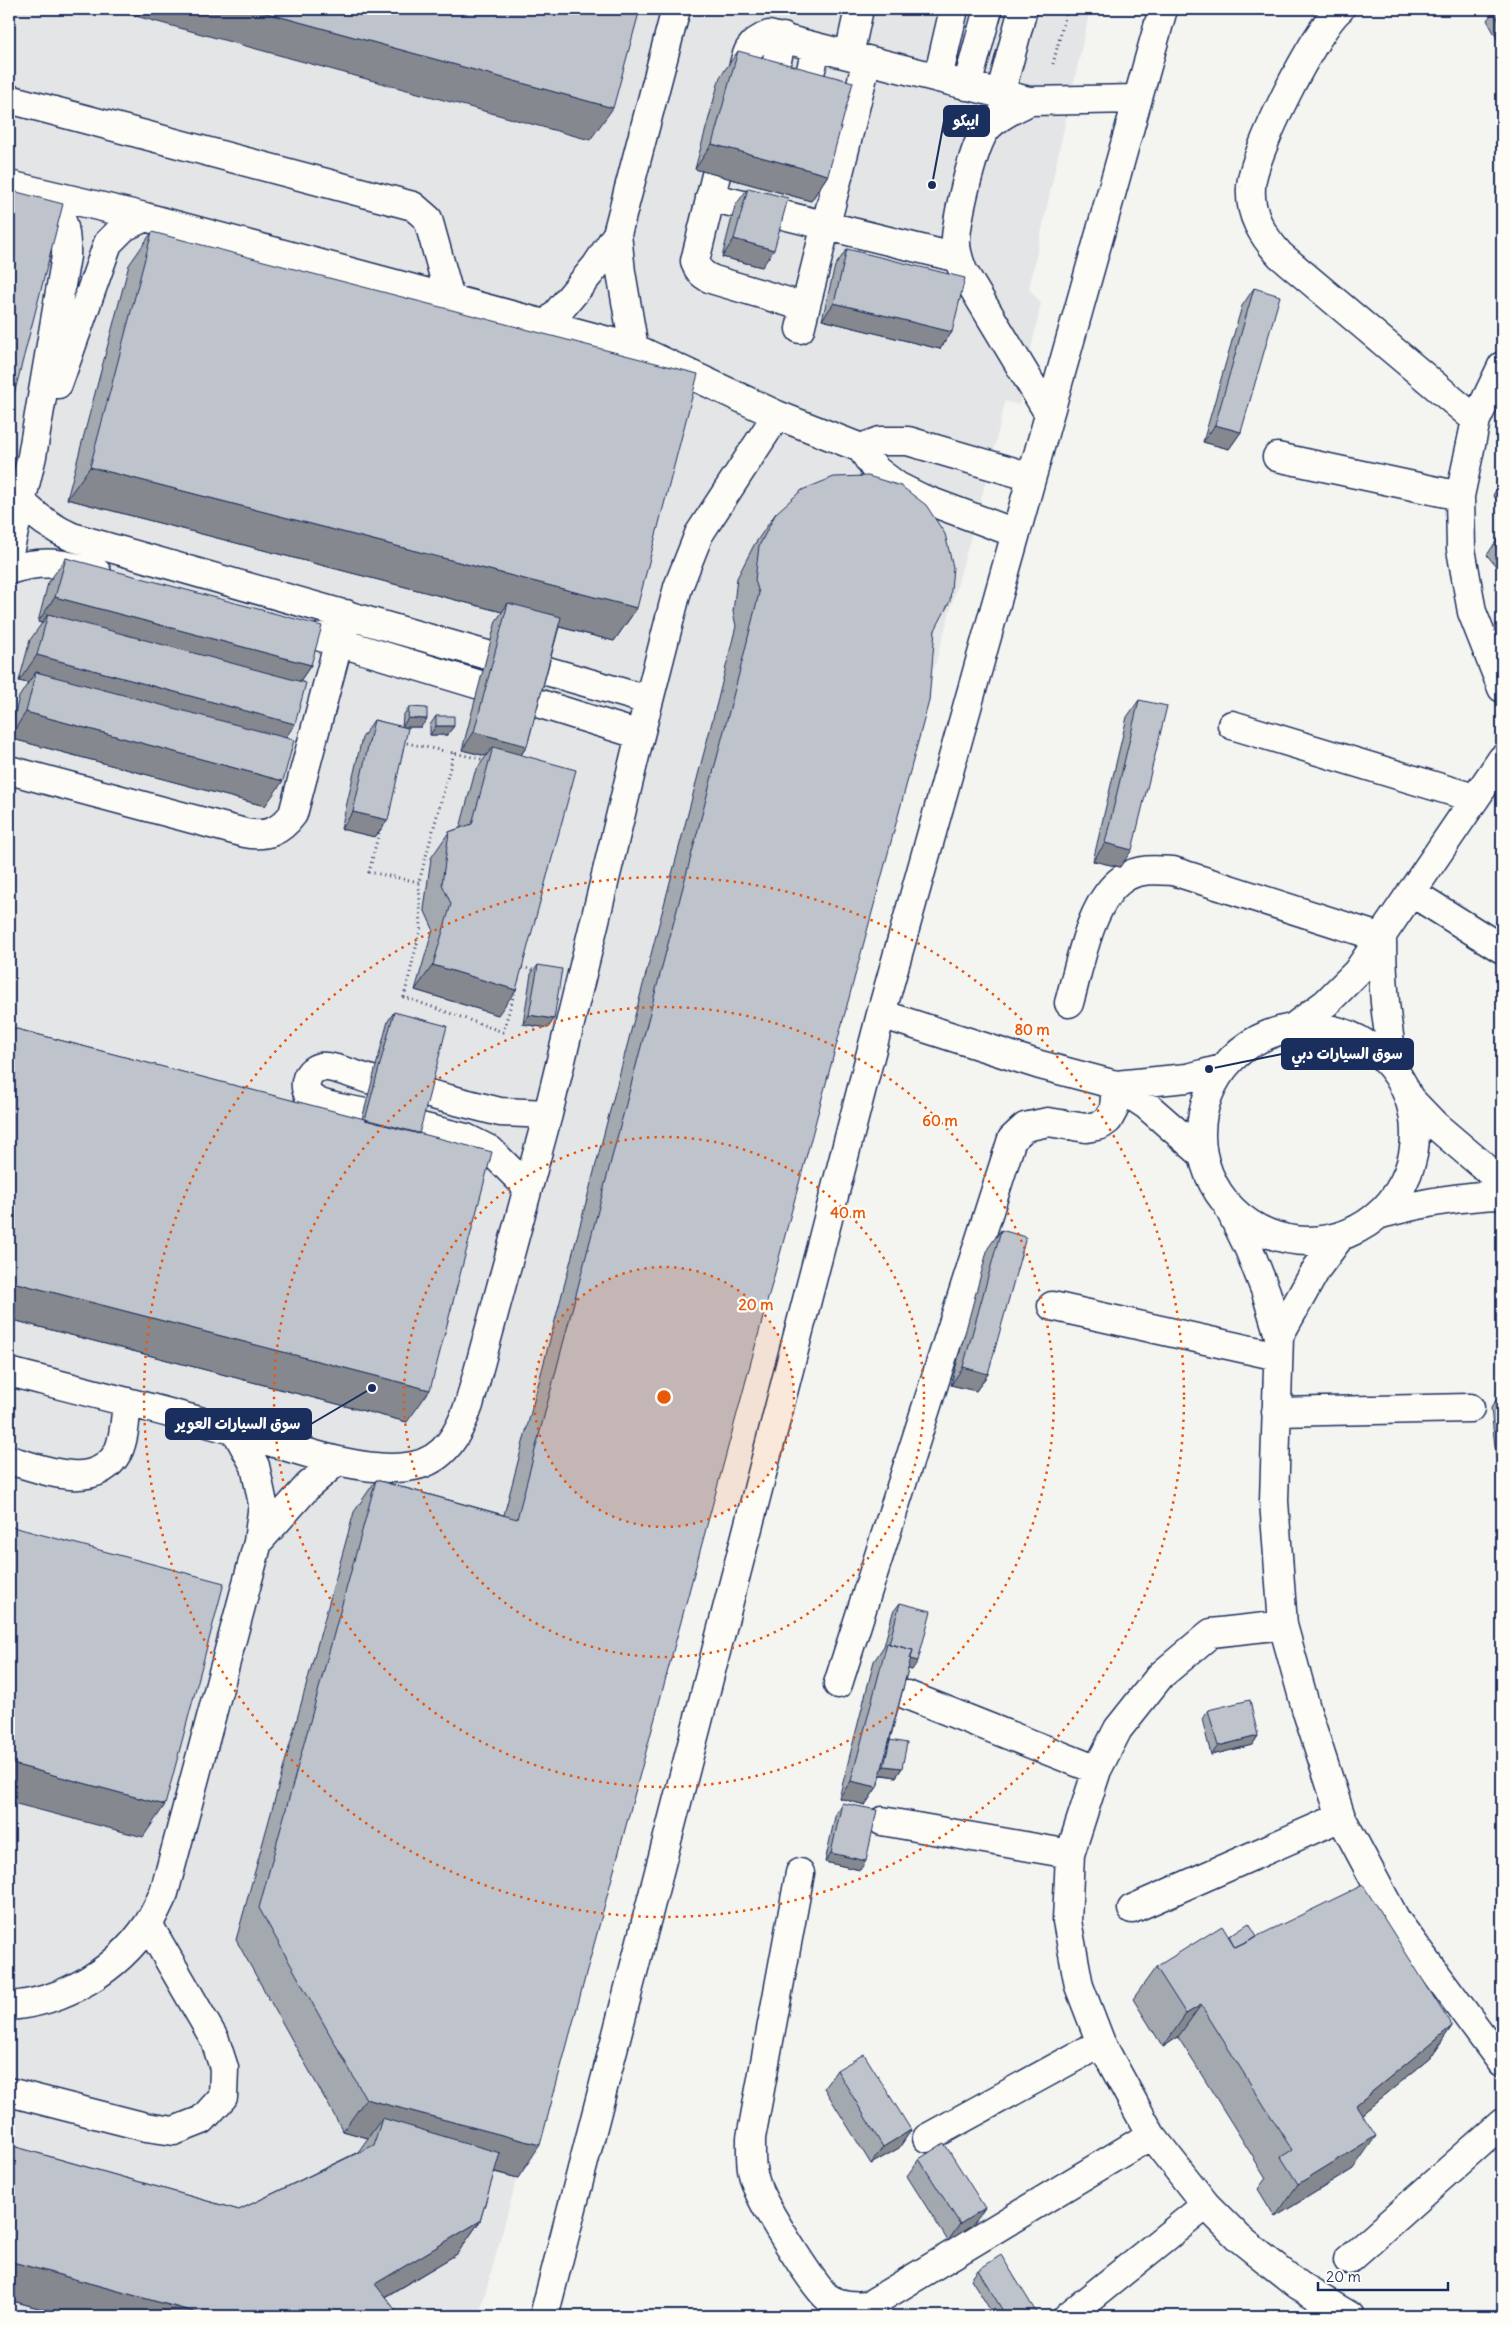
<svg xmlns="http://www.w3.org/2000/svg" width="1511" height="2325" font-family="Delius,'Playpen Sans Arabic',sans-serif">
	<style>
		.built { fill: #e4e5e6 }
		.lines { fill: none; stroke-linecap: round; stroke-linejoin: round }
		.minor-casing { stroke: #1b2f5e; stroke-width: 31 }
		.path { stroke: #1b2f5e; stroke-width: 3; stroke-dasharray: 1 4; stroke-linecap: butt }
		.minor { stroke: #fdfcf7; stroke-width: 28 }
		.wall { fill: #a4a8af; stroke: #1b2f5e }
		.shaded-wall { fill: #86888f; stroke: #1b2f5e }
		.building { fill: #bfc3cc; stroke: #1b2f5e }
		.ring { fill: none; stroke: #e8590c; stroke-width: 2.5; stroke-dasharray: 2.5 5 }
		.centre { fill: #e8590c; stroke: #fdfcf7; stroke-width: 2.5 }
		.ring-label { font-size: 15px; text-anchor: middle; font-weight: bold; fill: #e8590c; stroke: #fdfcf7; stroke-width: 4.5; stroke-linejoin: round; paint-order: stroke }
		.leader { fill: none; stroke: #1b2f5e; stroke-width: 2 }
		.callout-dot { fill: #1b2f5e; stroke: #fdfcf7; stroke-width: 2 }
		.callout { fill: #1b2f5e; stroke: #1b2f5e; stroke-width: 2 }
		.callout-label { font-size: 15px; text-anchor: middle; font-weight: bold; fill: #fff }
	</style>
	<rect width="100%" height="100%" fill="#f4f4f1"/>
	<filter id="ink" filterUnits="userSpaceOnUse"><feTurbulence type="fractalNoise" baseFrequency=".02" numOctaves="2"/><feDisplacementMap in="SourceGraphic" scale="10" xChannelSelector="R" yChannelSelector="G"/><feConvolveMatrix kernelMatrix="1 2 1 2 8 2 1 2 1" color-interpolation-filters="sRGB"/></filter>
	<g filter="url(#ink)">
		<path class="built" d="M9 9H1090L1029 289 1041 303 1019 405 1005 401 992 459 479 2316H9Z"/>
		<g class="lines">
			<g class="minor-casing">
				<path id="minor" d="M1340 9C1315 30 1252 155 1251 187 1249 215 1263 236 1280 255L1476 420
					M849 55 859 9
					M938 78 954 9
					M740 82C746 59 744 44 769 35L1029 101 1137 99
					M967 86 988 9
					M769 90 783 37
					M1000 95 1023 9
					M9 99 413 206 428 219 450 298
					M803 99 817 47
					M1029 101C1015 109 998 115 987 128 973 145 958 214 956 238 955 249 959 261 963 271L1049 414
					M716 175 695 261C698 271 703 276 714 280L805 307
					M9 185 145 217 634 348 777 415 861 448 876 470 897 486 921 498 1015 533
					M710 197 958 258
					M617 234 621 272 634 348
					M548 324 596 266 617 234 676 9
					M800 329 867 60
					M1502 366 1476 420 1460 496 1461 549 1472 612 1502 688
					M58 384 108 243 124 227 145 217
					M861 448 880 441H908L1031 477
					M1277 457 1460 496
					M22 502C37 518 52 528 72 537L487 655
					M9 552 32 456 66 256C67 229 63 217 47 194
					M9 570C43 559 64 563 97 573
					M321 637 480 685
					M540 669 648 700
					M531 701 640 735
					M1232 725 1474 798
					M9 770 245 833C266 837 280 832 293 814L346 614
					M1411 892 1502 949
					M1382 938C1382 984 1386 1026 1395 1071
					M1069 1003C1080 965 1090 900 1124 878 1139 868 1157 870 1173 871L1382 938
					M881 1014 1040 1065 1116 1085 1187 1078 1222 1069
					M1201 1134a107 107 0 1 1 214 0a107 107 0 1 1-214 0Z
					M1291 1029 1326 1003 1357 972 1502 759
					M1116 1085 1146 1105 1202 1154
					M425 1093 500 1112 548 1114
					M1409 1098 1435 1125 1502 1182
					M364 1113C349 1109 327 1108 314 1100 298 1089 307 1064 327 1067 342 1069 357 1076 372 1080
					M417 1126 466 1138 490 1150 528 1188
					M1229 1208 1249 1249 1266 1292 1279 1336 1274 1501 1283 1625 1307 1712 1341 1817 1396 1920 1502 2063
					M1381 1214C1421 1203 1460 1196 1502 1195
					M1052 1306 1278 1356
					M1279 1336 1317 1268 1340 1237
					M9 1372C84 1391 161 1410 236 1431 285 1445 362 1476 413 1466 445 1460 459 1433 469 1405L548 1114 640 735 678 587 699 534 777 415
					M1276 1412 1470 1408
					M9 1460C43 1469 95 1493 118 1452 125 1437 125 1418 127 1403
					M258 1542 308 1486 337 1461
					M1283 1625 1211 1633 1160 1676 1118 1729 1097 1770 1070 1854 1067 1921 1079 1986 1101 2043 1151 2135 1206 2205 1239 2238 1298 2285 1350 2316
					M838 1684 1012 1139 1025 1127 1048 1122 1086 1128 1101 1125 1108 1120 1114 1109 1116 1085
					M907 1695 1097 1770
					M882 1821 1070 1854
					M800 1873 751 2138C751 2154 750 2169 756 2184 762 2204 813 2286 828 2298 841 2306 855 2306 869 2305L1151 2135
					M1132 1909 1341 1817
					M9 2006C64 2002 117 1970 148 1924 154 1915 159 1903 164 1893L258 1542 263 1504 255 1466 236 1431
					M9 2092 146 2127 174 2131 202 2120 223 2097 224 2068 215 2040 148 1924
					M927 2138 1101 2043
					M1348 2260 1502 2123
					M544 2316 881 1014 1163 9
					M1068 2316 1206 2205"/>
			</g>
			<path class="path" d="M1053 64 1067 9
				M402 742 486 760
				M454 753 419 882 421 927 404 997 503 1032 516 987
				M380 828 369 872 419 882
				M522 967 536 971"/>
			<use href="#minor" class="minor"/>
		</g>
		<path class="wall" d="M1502 9V42L1500 44 1487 20 1494 11Z
			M738 51 828 175 811 201 695 169 720 77Z
			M748 188 762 267 722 257 735 206Z
			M152 232 637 608 614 641 559 627 527 746 521 755 498 1015 415 990 433 929 424 909 431 858 449 832 460 828 475 772 486 756 462 750 496 621 502 612 67 499 129 265Z
			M847 249 952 332 940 349 822 320 835 266Z
			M1254 288 1241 432 1229 449 1203 442 1242 306Z
			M1502 482V506L1493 495Z
			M776 513 935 630 518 2178 494 2172 480 2221 457 2254 385 2297 400 2316H68L9 2300V2145L239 2210 358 2152 368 2138 343 2131 236 1940 354 1512 376 1480 504 1515 718 699 736 626 733 612 737 578 754 545Z
			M1502 534V574L1487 555 1499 537Z
			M66 558 311 665 300 681 285 738 265 806 9 738 19 697 28 683 19 681 30 640 42 623 38 622 48 583Z
			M1139 700 1120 867 1093 861 1127 717Z
			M409 707 421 727H403L388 820 375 837 341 829 362 738 374 720 402 727 403 716Z
			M436 716 454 726 447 735H430V725Z
			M538 965 548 1028 523 1024 531 974Z
			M394 1012 419 1134 407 1422 9 1319V1027L362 1119 388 1021Z
			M1001 1230 988 1374 976 1391 951 1385 988 1248Z
			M1502 1391V1515L1491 1408Z
			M900 1603 912 1670 908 1669 890 1740 902 1768 896 1777 881 1775 877 1787 865 1805 839 1798 874 1661 884 1646 893 1612Z
			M1208 1710 1258 1736 1252 1745 1211 1755 1202 1719Z
			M842 1803 860 1870 825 1862 836 1812Z
			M1229 1936H1257L1452 2026 1430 2058 1362 2114 1353 2169 1275 2217 1258 2189 1266 2178 1178 2037 1163 2047 1133 1999 1156 1967Z
			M837 2070 911 2130 899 2148 871 2164 824 2088Z
			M919 2159 973 2225 948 2241 907 2176Z
			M978 2270 1036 2312 1033 2316H994L971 2279Z"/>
		<path class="shaded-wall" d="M110 9H252L613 108 590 140Z
			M712 144 828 175 811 201 695 169Z
			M734 239 774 250 762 267 722 257Z
			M834 303 952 332 940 349 822 320Z
			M1215 425 1241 432 1229 449 1203 442Z
			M90 467 637 608 614 641 506 613 508 603 502 612 67 499Z
			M55 597 311 665 293 691 48 614 42 623 38 622Z
			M37 655 295 724 278 749 36 672 28 683 19 681Z
			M26 712 283 781 265 806 9 738Z
			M408 718 427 719 421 727H402Z
			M436 726H454L447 735H430Z
			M474 732 527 746 515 763 493 747 486 756 462 750Z
			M353 812 388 820 375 837 341 829Z
			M1105 843 1132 850 1120 867 1093 861Z
			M433 965 516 990 498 1015 415 990Z
			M529 1015 554 1019 548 1028 523 1024Z
			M9 1281 430 1390 407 1422 9 1319Z
			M963 1367 988 1374 976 1391 951 1385Z
			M886 1653 918 1661 912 1670 882 1662Z
			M1258 1736 1252 1745 1211 1755 1218 1746Z
			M9 1763 165 1805 143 1837 9 1802Z
			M884 1766 902 1768 896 1777 878 1774Z
			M851 1781 877 1787 865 1805 839 1798Z
			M831 1853 866 1861 860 1870 825 1862Z
			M1201 2005 1178 2037 1163 2047 1186 2014Z
			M1452 2026 1430 2058 1333 2138 1356 2105Z
			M366 2099 540 2145 518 2178 376 2140 382 2118 368 2138 343 2131Z
			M911 2130 899 2148 871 2164 883 2147Z
			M1376 2136 1353 2169 1275 2217 1298 2184Z
			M985 2208 973 2225 948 2241 960 2224Z
			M480 2221 457 2254 352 2316 375 2284Z
			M9 2261 209 2316H68L9 2300Z"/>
		<path class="building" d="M252 9H640L613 108Z
			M1498 9H1502V27L1494 11Z
			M738 51 853 82 828 175 712 144Z
			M748 188 788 198 774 250 734 239Z
			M9 190 63 204 9 414Z
			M152 232 698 374 637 608 90 467Z
			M847 249 965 278 952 332 834 303Z
			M1254 288 1280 296 1241 432 1215 425Z
			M868 476 901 486 926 505 945 534 953 567 950 601 935 630 929 701 540 2145 366 2099 259 1908 376 1480 517 1519 741 666 759 593 755 580 759 546 776 513 802 490 834 477Z
			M1502 534V541L1499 537Z
			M66 558 322 626 311 665 55 597Z
			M508 603 561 617 527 746 474 732Z
			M48 614 306 683 295 724 37 655Z
			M36 672 294 740 283 781 26 712Z
			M1139 700 1167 706 1132 850 1105 843Z
			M409 707 427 708V719L408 718Z
			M436 716H454V726H436Z
			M374 720 408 728 388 820 353 812Z
			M493 747 576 770 516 990 433 965 451 904 442 884 449 832 472 824Z
			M538 965 562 969 554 1019 529 1015Z
			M394 1012 447 1026 419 1134 365 1120Z
			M9 1027 492 1152 430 1390 9 1281Z
			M1001 1230 1026 1237 988 1374 963 1367Z
			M9 1526 224 1583 165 1805 9 1763Z
			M900 1603 931 1611 918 1661 910 1659 913 1650 889 1644Z
			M887 1643 913 1650 877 1787 851 1781Z
			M1250 1700 1258 1736 1218 1746 1208 1710Z
			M890 1740 907 1743 902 1768 884 1766Z
			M842 1803 877 1810 866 1861 831 1853Z
			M1363 1885 1452 2026 1356 2105 1376 2136 1298 2184 1281 2157 1292 2150 1201 2005 1186 2014 1156 1967 1222 1926 1235 1947Z
			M1249 1923 1257 1936 1235 1947 1229 1936Z
			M864 2054 911 2130 883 2147 837 2070Z
			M382 2118 500 2153 480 2221 375 2284 400 2316H209L9 2261V2145L239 2210 374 2145Z
			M944 2143 985 2208 960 2224 919 2159Z
			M1001 2255 1036 2312 1030 2316H1006L978 2270Z"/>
	</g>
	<circle cx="664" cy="1397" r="130" fill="#e8590c" fill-opacity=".12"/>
	<g class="ring">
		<circle cx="664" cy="1397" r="130"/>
		<circle cx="664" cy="1397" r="260"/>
		<circle cx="664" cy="1397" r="390"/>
		<circle cx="664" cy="1397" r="520"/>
	</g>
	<circle cx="664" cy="1397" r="8" class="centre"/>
	<g class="ring-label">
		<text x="1032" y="1035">80 m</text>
		<text x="940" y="1126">60 m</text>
		<text x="848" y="1218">40 m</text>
		<text x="756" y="1310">20 m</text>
	</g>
	<path class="leader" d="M932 185L944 121M1209 1069L1282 1054M372 1388L311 1424"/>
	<g class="callout-dot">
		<circle cx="932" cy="185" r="5"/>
		<circle cx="1209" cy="1069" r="5"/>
		<circle cx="372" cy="1388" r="5"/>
	</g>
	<g class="callout">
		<rect x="944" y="106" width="45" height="30" rx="5"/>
		<rect x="1282" y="1039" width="131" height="30" rx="5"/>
		<rect x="166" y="1409" width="145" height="30" rx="5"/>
	</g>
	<g class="callout-label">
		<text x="966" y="126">ايبكو</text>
		<text x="1347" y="1059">سوق السيارات دبي</text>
		<text x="238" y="1429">سوق السيارات العوير</text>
	</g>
	<rect width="1511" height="2325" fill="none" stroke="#fdfcf7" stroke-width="30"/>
	<rect x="15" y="15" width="1481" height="2295" fill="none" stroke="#1b2f5e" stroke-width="2" filter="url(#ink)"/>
	<path d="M1318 2282v8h130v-8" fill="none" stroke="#1b2f5e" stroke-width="2.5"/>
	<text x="1326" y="2282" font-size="15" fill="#1b2f5e" stroke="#fdfcf7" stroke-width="4" paint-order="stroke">20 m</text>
</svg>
